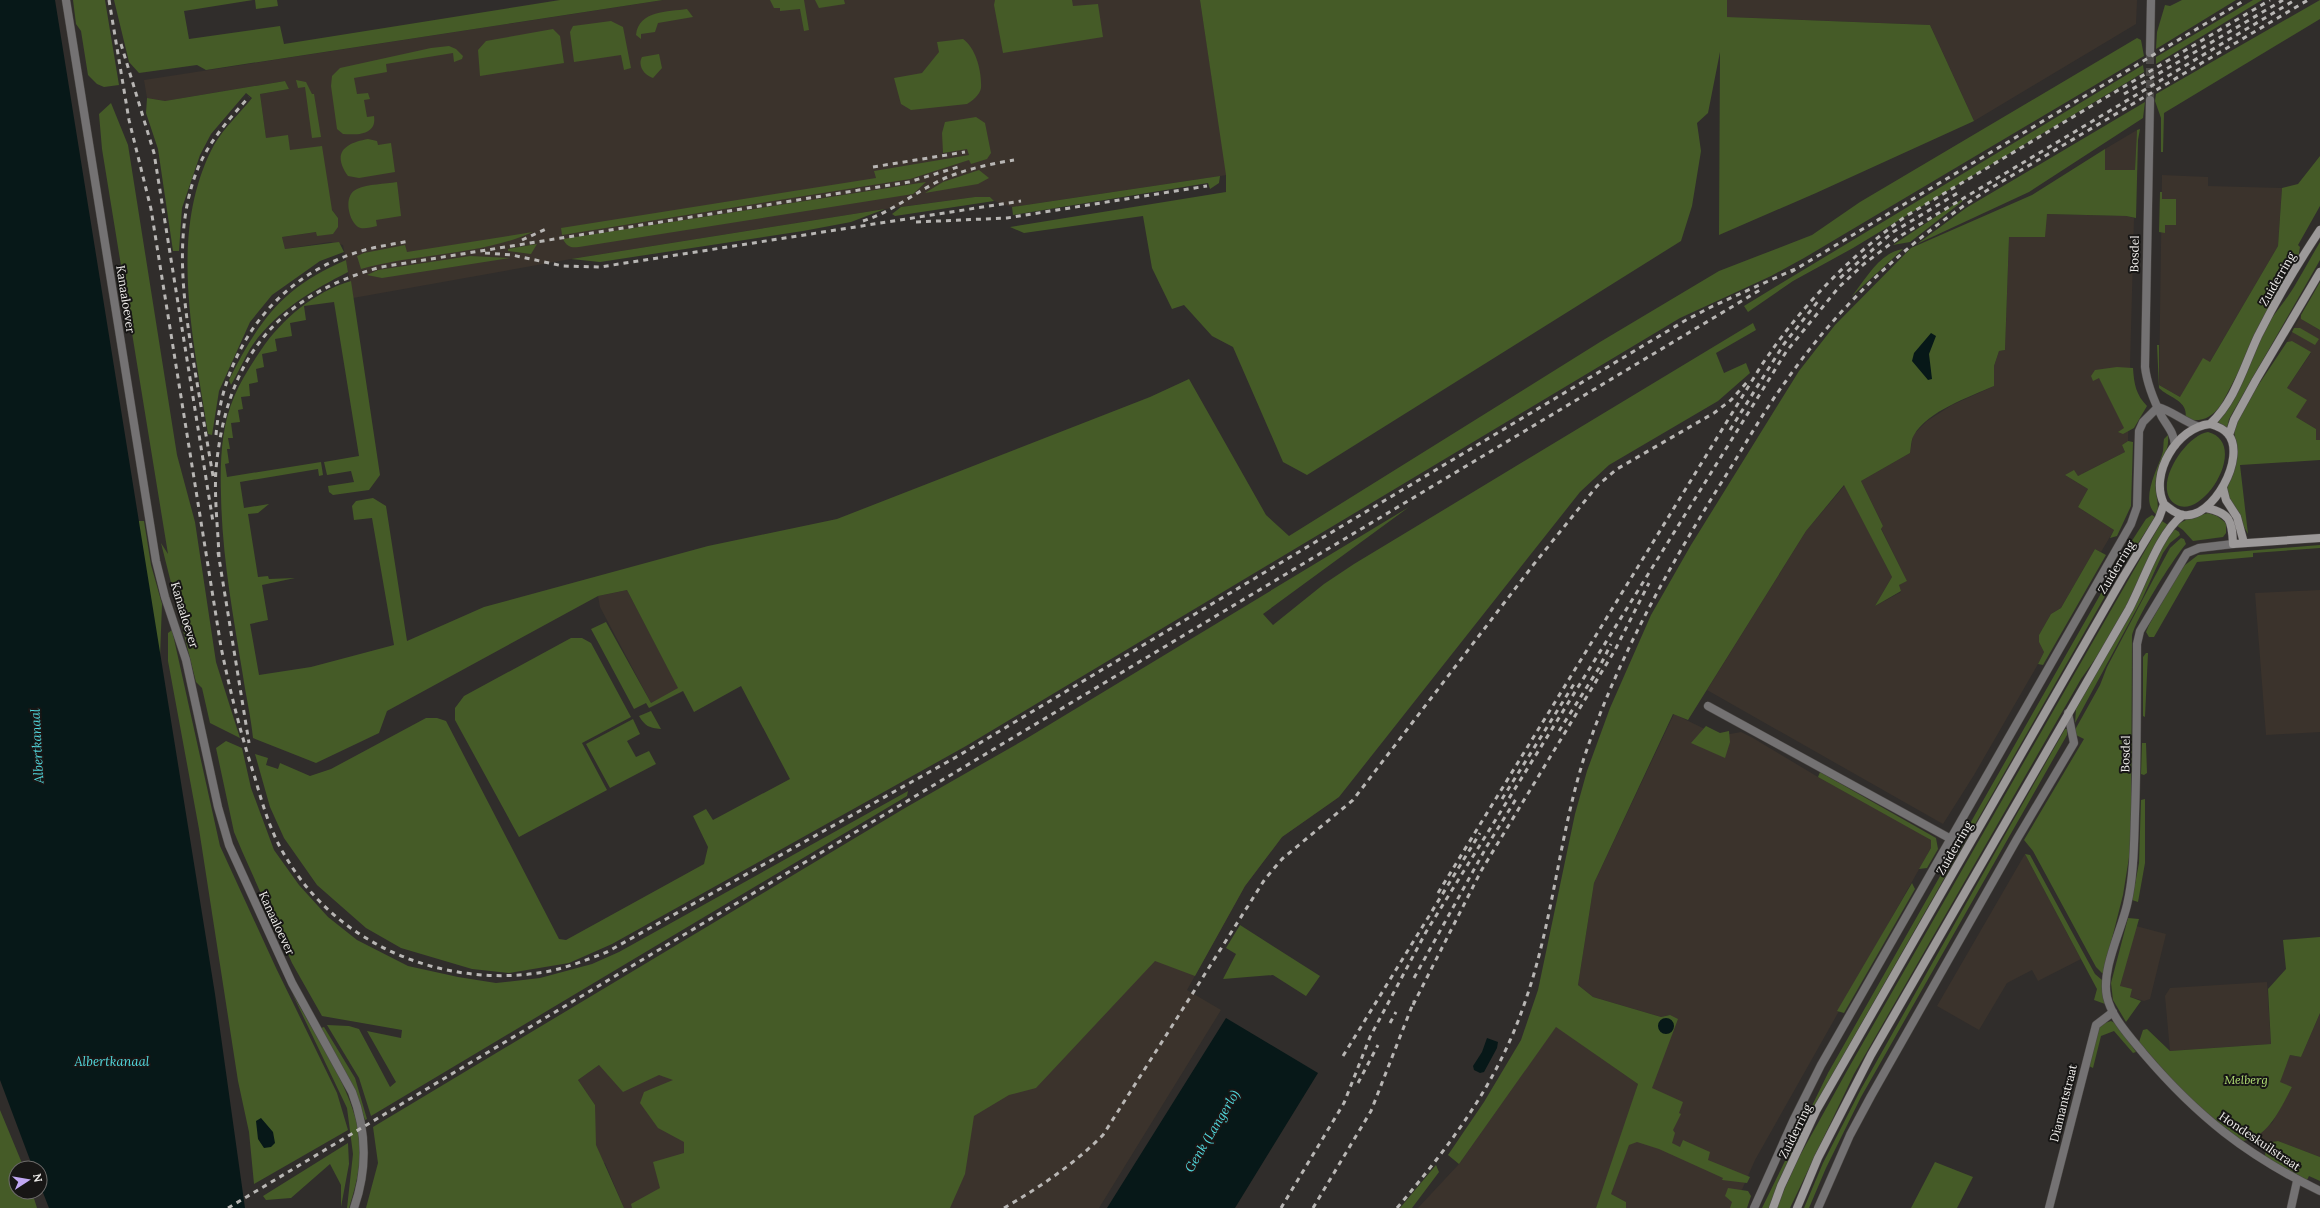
<svg xmlns="http://www.w3.org/2000/svg" width="2320" height="1208" font-family="Lora,serif">
	<style>
		.built { fill: #3b332c }
		.green { fill: #455b27 }
		.water { fill: #071818 }
		.lines { fill: none; stroke-linecap: round; stroke-linejoin: round }
		.street-tunnel { stroke: #4d4a48; stroke-width: 8; stroke-dasharray: 8 4; stroke-linecap: butt }
		.street-casing { stroke: #4b4846; stroke-width: 9 }
		.secondary-casing { stroke: #4b4846; stroke-width: 9 }
		.street { stroke: #747273; stroke-width: 8 }
		.secondary { stroke: #9c9999; stroke-width: 8 }
		.rail { stroke: #b8b6b4; stroke-width: 3; stroke-dasharray: 5 5; stroke-linecap: butt }
		.labels { text-anchor: middle; dominant-baseline: central; stroke-width: 4; stroke-linejoin: round; paint-order: stroke }
		.street-label { font-size: 12px; fill: #f0eeec; stroke: #171615 }
		.park-label { font-size: 12px; font-style: italic; fill: #b3e076; stroke: #171615 }
		.water-label { font-size: 13px; font-style: italic; fill: #52d8dd; stroke: #171615 }
	</style>
	<rect width="100%" height="100%" fill="#302d2b"/>
	<path class="built" d="M663 0H1200L1227 175 1012 207 994 201 990 197H975L885 209 571 259 353 298 343 245 330 242 285 249 282 237 317 232V236L338 218 290 150 266 138 260 94 289 89 285 81 165 101 147 98 144 80Z
		M1727 0H2137L2136 24 1974 121 1930 25 1726 17Z
		M2137 130 2135 170H2105V149Z
		M2162 175 2208 177V186L2282 188 2278 246 2187 401 2159 385Z
		M2047 214 2126 216 2134 218 2128 441 2122 445 2125 452 2078 476 2065 475 2088 489 2078 507 2114 530 2101 552 2095 549 2061 608 2051 614 2039 635V642L2044 652 2038 664 1974 775 1943 824 1707 690 1806 531 1845 485 1892 577 1875 606 1901 592 1898 585 1907 581 1881 528 1883 526 1861 481 1910 453 1913 435 1927 421 1952 405 1994 386V366L1999 351 2005 350 2009 237Z
		M2301 315V319L2320 330V440H2316V429L2296 417 2287 388 2311 353 2292 341 2287 342Z
		M627 590 679 689 651 703 600 607 598 596Z
		M2320 590V732L2266 735 2255 593Z
		M1674 714 1719 736 1741 732 1753 738 1818 777 1922 834 1931 840V848L1755 1160 1734 1208H1626V1202L1603 1190 1596 1208H1418L1459 1164 1556 1026 1638 1084 1630 1110 1670 1015 1661 1017 1593 997 1578 985 1594 883Z
		M1339 797 1282 837 1245 886 1187 990 1221 1010 1099 1208H624L605 1163 470 1161 595 1105 578 1080 599 1065 659 1075Z
		M2025 854 2081 959 2038 981 2032 970 2007 983 1979 1030 1937 1006Z
		M2136 926 2166 934 2150 999 2144 1001 2130 997 2120 986Z
		M2267 982 2271 1044 2170 1051 2165 996 2170 988Z
		M2320 1013V1157L2278 1141 2266 1143 2256 1136 2272 1123 2292 1087 2279 1083 2290 1055 2301 1057Z"/>
	<path class="green" d="M73 0H105L119 85 104 87 97 84 88 75 81 31 76 24Z
		M114 0H253L184 11 189 39 280 26 284 44 560 0H663L206 70 197 65 139 73 129 62Z
		M255 0H277L278 6 256 9Z
		M770 0H804L809 30 804 31 800 9 780 11V8H774Z
		M815 0H844L845 4 819 8Z
		M995 0H1072L1073 6 1098 4 1103 37 1003 53 994 5Z
		M1200 0H1727V17L1930 25 1974 121 1816 193 1719 235 1720 52 1708 113 1697 123 1701 151 1692 206 1681 241 1307 475 1283 462 1233 347 1212 336 1184 305 1172 309 1152 268 1143 216 1024 233 1010 227 1226 192V175Z
		M2182 0H2236L2156 49 2157 32 2165 5 2170 6Z
		M2253 0H2262L2156 64V57Z
		M2320 0V19L2164 113 2163 152H2161V118L2155 101 2156 94Z
		M687 9 693 17 658 23 655 32 641 34V39L636 35C639 10 668 12 687 9Z
		M611 21 623 27 631 68 624 70 621 55 574 62 570 32 573 26Z
		M553 29 560 36 564 63 480 76 478 50 486 41Z
		M2137 38 2141 40 2144 56 1804 258 1771 276 1680 318 966 746 612 944 569 963 509 973 472 969 401 948 366 928 317 885 284 838 270 807 255 754 268 758 266 765 278 769 280 763 310 776 331 769 426 718H437L446 721 559 939 566 940 704 864 708 847 693 816 706 809 713 820 790 779 741 686 694 712 683 691 649 708 646 703 634 709 591 629 606 622 651 703 678 688 627 590 598 596 387 711 379 733 316 763 253 738C251 717 246 697 243 676 233 615 222 556 221 495 220 463 221 427 234 397 241 380 251 365 261 350 282 319 314 292 351 281L380 475 369 490 333 495 329 492 328 486 354 482 351 471 327 475 324 462 359 456 334 302 304 306 306 320 290 323 292 336 275 339 277 351 262 354 264 367 256 369 258 382 249 384 250 396 241 397 243 409 238 410 240 422 231 423 233 438H228L230 449H227L229 463 225 464 227 477 321 462 323 475 319 476 318 469 240 482 244 508 269 504 258 513 248 514 258 577 268 576 269 579 295 578 262 585 268 620 250 624 259 675 311 667 394 645 372 518 354 520 352 506 356 501 373 498 386 506 407 641 484 607 708 546 837 519 1150 397 1189 379 1266 515 1289 536 1600 342 1719 271 1812 235 1860 202Z
		M963 39C976 48 982 72 981 88 980 95 972 101 967 104L911 110 901 104 894 78 922 73 939 52 937 42Z
		M449 46 456 49 463 56 462 59 454 62 453 53 386 64 387 72 354 78 357 94 368 93 370 99 364 100 367 117 374 116C377 135 357 135 343 134L337 129 331 86 332 76 340 68 431 48Z
		M659 54 662 68 653 78C645 76 637 66 642 57Z
		M2143 65 2144 72 1853 248 1793 281 1748 312 1744 306 1780 284Z
		M296 80 306 82 312 94H314L321 137 312 138 305 87 298 88Z
		M285 81 289 89 260 94 266 138 288 135 290 150 322 146 332 210 338 218V227L333 234 317 236 316 232 282 237 285 249 339 242 344 252 320 261 272 295 250 322 219 391 212 435 208 434C194 341 167 233 214 145 224 128 240 113 252 98L246 93 211 134 200 155 182 208 179 251H173L158 149 146 113 147 98 165 101Z
		M2145 102 2143 118 2029 192 1917 244 1966 208Z
		M111 103 128 145 177 455 195 522 216 662 240 738 210 723 202 688 196 682 161 543 168 554 102 149 99 114Z
		M976 117 985 123 991 153 987 159 971 164 969 160 910 179 562 235 561 228 876 178 874 171 969 155 967 149 943 153 942 133 945 122Z
		M2140 129 2138 140 2136 218 2126 216 2047 214 2045 237H2009L2005 350 1999 351 1994 366V386C1969 397 1928 411 1914 435 1911 439 1911 448 1910 453L1861 481 1883 526 1881 529 1907 581 1899 585 1901 591 1875 606 1892 577 1844 485 1806 531 1688 720 1673 714 1594 883 1578 985 1593 997 1661 1017 1670 1015 1678 1019 1652 1088 1683 1102 1679 1113 1681 1114 1673 1130 1675 1133 1672 1143 1680 1147 1683 1140 1710 1152 1708 1160 1750 1177 1747 1183 1722 1180 1723 1178 1659 1149 1637 1142 1629 1145 1611 1194 1626 1202V1208H1596L1638 1084 1556 1027 1459 1164 1448 1155 1484 1102 1521 1040 1538 990 1575 814 1587 771 1610 708 1651 615 1691 545 1799 371 1835 325 1911 248 2032 195 2105 149V170H2135L2137 130Z
		M368 139 377 141 378 145 391 143 395 172 359 178 348 176C331 152 346 143 368 139Z
		M2320 156V206L2298 245 2300 247 2298 259 2221 405C2211 418 2201 423 2185 419 2190 401 2169 398 2159 388L2157 345H2159V385L2180 397 2203 358 2210 362 2278 246 2282 188 2298 184Z
		M979 170 989 178 978 184 925 193 943 182Z
		M1220 176 1219 183 1210 189 1208 183 1013 215 1012 207Z
		M397 182 401 216 376 220 377 226C371 227 363 230 358 227 348 220 343 195 357 189 368 184 385 184 397 182Z
		M926 182 913 194 579 247C571 248 567 247 563 239Z
		M2160 192H2162V199H2176V225H2165V233L2159 232Z
		M975 197H990L994 201 895 216 892 214 901 207Z
		M1961 200 1963 201 1910 242 1893 245Z
		M885 209 851 222 803 231 600 262 571 259Z
		M533 232C479 256 417 253 361 269L357 256 364 253 405 245 407 252Z
		M2320 242V260L2229 419 2227 428 2216 421C2239 400 2248 366 2260 338 2269 319 2283 305 2294 287 2303 272 2311 257 2320 242Z
		M537 244 531 254 508 251V249Z
		M1903 249 1852 296C1866 279 1880 252 1903 249Z
		M470 256 510 258 382 278 367 275 378 270Z
		M346 260 348 272C311 291 273 313 250 349 243 361 238 373 231 385L229 380C259 320 283 287 346 260Z
		M2320 282V330L2301 319V315Z
		M1753 323 1756 330 1716 353 1724 373 1746 363 1750 373 1718 401 1609 465 1580 492 1339 797 1282 837 1245 886 1195 976 1155 961 1036 1088 1009 1095 974 1116 965 1174 950 1208H632L631 1204 660 1188 653 1162 684 1153V1142L658 1128 640 1103 644 1092 673 1080 659 1075 623 1092 599 1065 578 1080 595 1105 596 1145 624 1208H366L378 1163 373 1127 905 808 1024 740 1409 507 1263 614 1273 625 1324 584 1354 564Z
		M2294 328H2300L2319 339 2315 345 2292 332Z
		M2292 341 2311 352 2287 388 2307 400 2296 417 2316 429V440H2320V460L2240 465 2248 534 2226 494 2227 486 2237 453 2234 431 2236 422 2251 396 2287 342Z
		M2117 367 2133 368C2134 384 2136 395 2147 406L2134 428 2123 434 2118 432 2124 428 2099 378 2093 381 2091 376 2095 370Z
		M2208 432C2250 443 2204 519 2177 505 2149 490 2185 435 2208 432Z
		M2168 435C2170 452 2159 464 2156 480 2154 493 2160 502 2157 515 2139 502 2157 470 2162 455 2164 449 2163 444 2164 439Z
		M2128 441 2133 442 2131 506 2117 536 2110 538 2114 530 2078 507 2088 489 2065 475 2074 470 2078 476 2125 452 2122 445Z
		M2208 513 2217 516 2226 523V533L2223 537 2193 541 2183 530 2176 525 2190 518Z
		M2152 515 2155 517 2112 584 1828 1082 1770 1208H1762L1828 1073 2124 553 2146 519Z
		M138 521H144L151 565 162 604 160 657Z
		M2162 521 2168 525 2109 639 2081 679 1854 1074 1790 1208H1776L1798 1159 1848 1069Z
		M2173 528 2179 532 2180 535 2170 543 2163 553 2142 599 2075 723 2076 709 2138 600 2158 555Z
		M2181 538 2184 539 2186 544C2173 559 2136 618 2132 636L2131 845 2123 895 2103 974 2096 967 2033 851 2024 840 2084 739 2076 735V728L2100 685 2107 667 2163 561 2170 548Z
		M2320 545V548L2253 553V557L2197 562 2154 637H2149L2146 632 2149 625 2179 573 2185 565 2198 555Z
		M2095 549 2106 555 2043 665 2038 664 2044 652 2039 642V635L2051 614 2061 608Z
		M172 630 220 846 276 968 337 1093 348 1130 254 1184 249 1132 238 1081 199 829 168 661V633Z
		M571 638H582L591 643 631 717 582 743 607 790 519 837 455 720V708L464 696Z
		M2146 653H2148L2145 717 2143 716V657Z
		M651 711 661 729C649 728 645 726 639 716Z
		M633 719 640 734 627 741 636 757 649 751 656 764 610 788 586 744Z
		M1706 726 1720 733 1729 731 1730 742 1725 758 1691 743Z
		M2065 729H2067V735L1861 1097 1826 1168 1809 1208H1804L1823 1163 1861 1089Z
		M226 741 242 748 251 788 274 850 299 885 328 917 357 940 408 966 458 977 496 983 540 978 592 964 619 952 908 791 907 796 371 1116 359 1078 327 1025 349 1026 359 1029 390 1087 396 1082 367 1031 401 1038 402 1030 322 1016 292 963 242 851 234 832 216 748Z
		M2142 743H2146L2147 773 2144 775 2141 774Z
		M1820 772 1936 838 1938 849 1927 868 1919 869 1931 848V840L1818 777Z
		M2145 799V863L2138 902 2132 900 2139 863 2141 800Z
		M2025 854 2030 855 2095 974 2102 980 2105 1004 2094 1000 2097 989Z
		M1912 883 1915 889 1844 1013 1837 1011Z
		M2128 918 2139 919 2120 986 2132 989 2130 997 2141 1001 2126 1022 2113 1000 2111 983Z
		M1240 925 1320 976 1306 996 1273 975 1223 979 1236 954 1226 948Z
		M2320 937V1013L2301 1057 2290 1055 2280 1082 2292 1087C2281 1107 2269 1138 2242 1141L2189 1099 2139 1042 2143 1030 2147 1029 2170 1051 2271 1044 2268 989 2286 969 2283 940Z
		M292 993C315 1035 354 1091 360 1139 362 1163 356 1185 349 1208H347L353 1154 347 1108Z
		M2111 1021 2117 1024 2136 1052 2133 1053 2114 1031 2101 1036 2093 1068 2089 1066 2098 1029 2102 1024Z
		M324 1027 355 1078 367 1119 365 1120 357 1096 321 1028Z
		M0 1110 24 1168H16V1192H32L37 1208H0Z
		M2278 1141 2320 1157V1181L2309 1176 2307 1180 2265 1157 2266 1143Z
		M348 1143 349 1164 341 1207V1185L330 1164 291 1198 266 1200 263 1196Z
		M1935 1162 1973 1177 1957 1208H1911Z
		M1436 1165 1439 1172 1412 1208H1400Z
		M1728 1188 1748 1191 1751 1196 1747 1208H1730L1732 1202 1725 1196Z"/>
	<path class="water" d="M0 0H55L215 994 245 1208H49L40 1185V1168H33L0 1080Z
		M1931 333 1936 336 1929 354 1932 379 1928 380 1912 361 1914 353Z
		M1226 1018 1318 1073 1235 1208H1107Z
		M1658 1026a8 8 0 1 1 16 0a8 8 0 1 1-16 0Z
		M1487 1038 1498 1042 1497 1048 1484 1072 1480 1073 1474 1070 1473 1066 1482 1052Z
		M261 1118 273 1132 275 1143 271 1147 264 1148 258 1139 256 1121Z"/>
	<g class="lines">
		<path class="street-tunnel" d="M2150 100V53"/>
		<g class="street-casing">
			<path id="street" d="M66 0 156 561 165 597 186 660 218 807 229 845 292 983 352 1092C367 1131 368 1168 354 1208
				M2150 53 2151 0
				M2150 100 2145 367C2147 384 2154 401 2162 417 2168 427 2174 433 2175 445
				M2158 407C2172 411 2183 421 2197 426
				M2233 544 2199 548 2187 553 2140 631 2137 644C2137 700 2137 757 2135 814 2134 844 2134 875 2127 905 2121 931 2101 970 2107 997 2112 1018 2130 1037 2144 1054 2197 1116 2246 1155 2320 1191
				M1708 706 1951 839
				M1754 1208 1794 1119 1821 1065 2131 524 2137 507 2139 431 2143 422 2158 407
				M1818 1208 1850 1135 1871 1096 2017 839 2074 743 2068 713
				M2049 1208 2096 1025 2113 1012
				M2291 1208 2297 1181"/>
		</g>
		<g class="secondary-casing">
			<path id="secondary" d="M2210 424C2217 426 2223 428 2228 434 2247 456 2213 520 2183 515 2176 514 2170 509 2164 504 2149 474 2177 427 2210 424Z
				M2210 424C2235 401 2244 366 2258 336 2276 300 2298 263 2320 230
				M2229 435 2234 420 2256 380 2320 272
				M2223 488 2226 500 2237 517 2244 543
				M2206 508C2230 513 2232 520 2233 544L2320 538
				M1773 1208 1781 1186 1816 1111 2122 579 2159 518 2164 504
				M1797 1208 1818 1158 1871 1055 2129 609C2143 583 2159 532 2183 515"/>
		</g>
		<use href="#street" class="street"/>
		<use href="#secondary" class="secondary"/>
		<path class="rail" d="M109 0 129 120 151 209 221 647C230 691 241 735 255 778 263 806 271 834 287 859 338 945 442 987 538 973 562 970 586 960 607 952L958 756 1686 320 1713 306 1795 269
			M121 44 154 153 213 522
			M2124 94 2283 0
			M873 167 965 152
			M863 221C892 212 915 192 943 179 966 169 990 164 1014 160
			M916 222 1007 218 1207 186
			M522 240 546 229
			M485 253 512 255 563 266 600 267 1021 201
			M1791 272 2245 0
			M1840 278 1893 232 1961 191
			M1730 430 1784 344 1819 300
			M216 435C223 352 272 281 352 254 371 247 390 245 409 241
			M213 476C207 441 201 406 195 371 184 305 172 232 198 168 210 140 229 119 249 97
			M218 552 249 743
			M219 557C218 528 214 498 216 469 226 361 275 296 381 267L909 182 958 167
			M1559 731 1599 668 1611 644
			M1502 799 1574 684
			M1438 893 1761 366C1802 305 1847 259 1906 216L2270 0
			M1414 978 1487 846 1516 799
			M1413 1005 1481 871 1615 650 1649 583
			M1390 1023 1396 1012
			M1343 1056 1480 833
			M1358 1083 1378 1045
			M228 1208 1760 290
			M1004 1208C1040 1187 1073 1165 1103 1135L1265 879 1282 859 1353 800 1534 564 1597 486 1617 469 1714 413 1731 400 1748 381
			M1281 1208 1344 1103 1370 1037 1426 932 1786 352 1839 287 1864 264 1902 235 2295 0
			M1313 1208 1371 1111 1414 1001
			M1397 1208C1452 1143 1499 1081 1526 999 1553 921 1559 837 1584 758 1616 662 1665 574 1718 488 1741 452 1761 415 1786 381 1839 305 1908 241 1986 191L2308 0"/>
	</g>
	<g class="labels">
		<g class="street-label">
			<text transform="translate(2134 254) rotate(-89)">Bosdel</text>
			<text transform="translate(2277 279) rotate(-60)">Zuiderring</text>
			<text transform="translate(126 299) rotate(81)">Kanaaloever</text>
			<text transform="translate(2116 567) rotate(-59)">Zuiderring</text>
			<text transform="translate(185 615) rotate(73)">Kanaaloever</text>
			<text transform="translate(2125 754) rotate(-89)">Bosdel</text>
			<text transform="translate(1954 848) rotate(-60)">Zuiderring</text>
			<text transform="translate(277 923) rotate(65)">Kanaaloever</text>
			<text transform="translate(2063 1103) rotate(-76)">Diamantstraat</text>
			<text transform="translate(1795 1131) rotate(-64)">Zuiderring</text>
			<text transform="translate(2260 1141) rotate(34)">Hondeskuilstraat</text>
		</g>
		<g class="park-label">
			<text x="2246" y="1079">Melberg</text>
		</g>
		<g class="water-label">
			<text transform="translate(37 746) rotate(-93)">Albertkanaal</text>
			<text x="112" y="1061">Albertkanaal</text>
			<text transform="translate(1212 1131) rotate(-59)">Genk (Langerlo)</text>
		</g>
	</g>
	<g transform="translate(28 1180) rotate(78)"><circle r="19" fill="#171615" stroke="#6e6c6b"/>
	<path d="M0-3L7 15L0 10L-7 15Z" fill="#c1a8f3"/>
	<text y="-6" font-size="11" font-weight="bold" text-anchor="middle" fill="#f0eeec">N</text>
	</g>
</svg>
